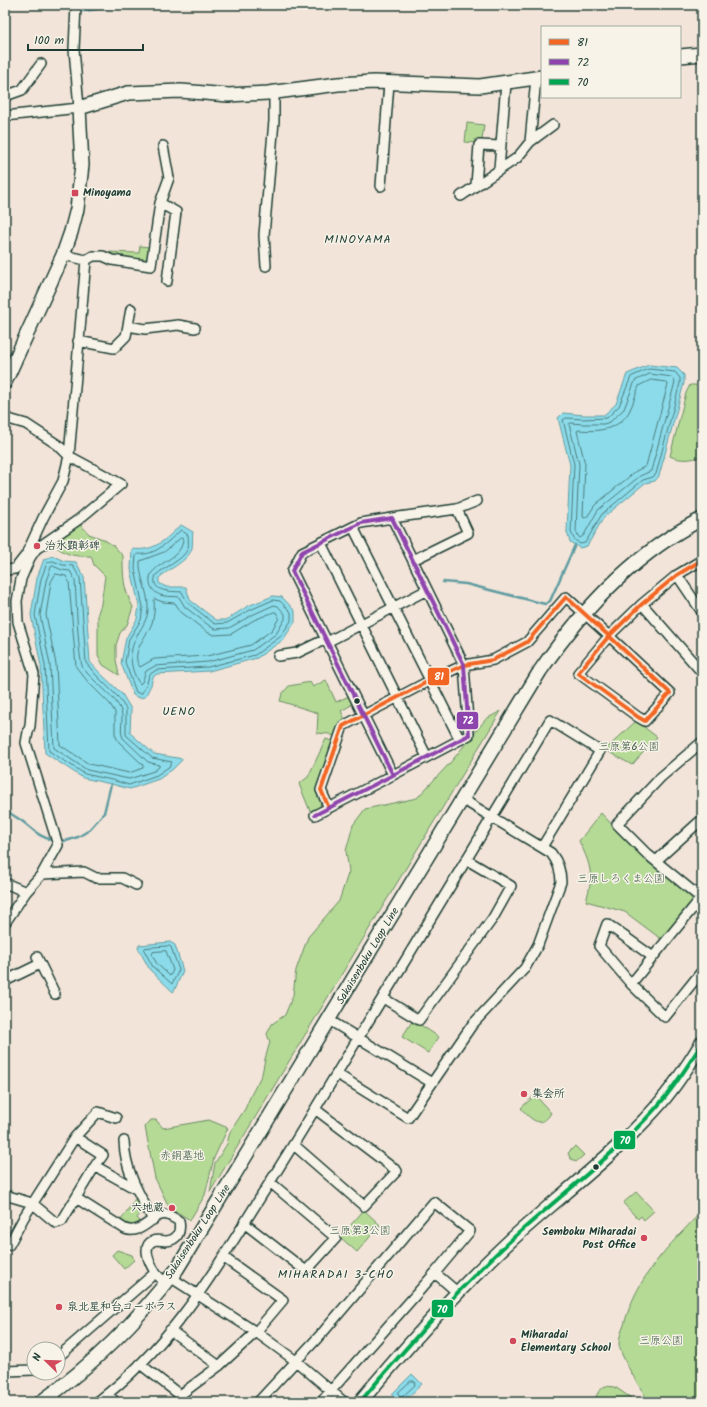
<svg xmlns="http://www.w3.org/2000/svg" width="707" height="1407" font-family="Kalam,'Klee One',sans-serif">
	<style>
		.green { fill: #b5da95; stroke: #6a8c64 }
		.water { fill: #8cdbea; stroke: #609ca1 }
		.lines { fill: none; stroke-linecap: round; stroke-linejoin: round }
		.shore { stroke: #4b7c7d; stroke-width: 1 }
		.stream { stroke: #609ca1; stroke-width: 2.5 }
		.street-casing { stroke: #1f3d34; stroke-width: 12 }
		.secondary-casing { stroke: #1f3d34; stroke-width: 16 }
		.street { stroke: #f7f3e8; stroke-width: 9 }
		.secondary { stroke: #f7f3e8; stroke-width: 13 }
		.bus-1-casing { stroke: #f7f3e8; stroke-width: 7 }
		.bus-2-casing { stroke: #f7f3e8; stroke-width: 7 }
		.bus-3-casing { stroke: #f7f3e8; stroke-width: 7 }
		.bus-1 { stroke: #f26522; stroke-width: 4 }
		.bus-2 { stroke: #8e44ad; stroke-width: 4 }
		.bus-3 { stroke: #00a651; stroke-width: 4 }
		.poi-dot { fill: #d1495b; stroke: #f7f3e8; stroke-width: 1.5 }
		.bus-dot { fill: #1f3d34; stroke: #f7f3e8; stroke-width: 1.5 }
		.labels { text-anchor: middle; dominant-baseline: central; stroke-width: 3; stroke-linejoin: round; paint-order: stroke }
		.poi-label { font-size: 11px; font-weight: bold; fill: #1f3d34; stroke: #f7f3e8; text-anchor: start }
		.park-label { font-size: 11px; fill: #3d5c47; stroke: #f7f3e8 }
		.street-label { font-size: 11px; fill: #1f3d34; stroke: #f7f3e8 }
		.neighbourhood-label { font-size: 12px; letter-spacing: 1px; fill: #1f3d34; stroke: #f7f3e8 }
		.line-badge { stroke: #f7f3e8; stroke-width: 1.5 }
		.badge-label { font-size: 11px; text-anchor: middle; font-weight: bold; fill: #fff }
	</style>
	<rect width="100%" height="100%" fill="#f2e4d8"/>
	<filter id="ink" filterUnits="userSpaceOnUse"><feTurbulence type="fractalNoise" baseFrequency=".025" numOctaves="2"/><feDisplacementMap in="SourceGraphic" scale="8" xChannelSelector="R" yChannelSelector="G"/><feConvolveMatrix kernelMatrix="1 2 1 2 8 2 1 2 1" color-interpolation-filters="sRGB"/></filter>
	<g filter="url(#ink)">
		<path class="green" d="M467 123 484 125 482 140 475 139V143L465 142Z
			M140 246 149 247 148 258C137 264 117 256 107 252L139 253Z
			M690 385H696L702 394V456C693 460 679 461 670 456L686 393Z
			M77 524H80L89 534 103 539 114 546 123 556C123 576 123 589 133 607L127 625 120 633 116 645V660L119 675 103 665 98 655V613L101 604 105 576 94 565 91 556C74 557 64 555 51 542Z
			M326 680 336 702 349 696 353 704 341 711 346 721 336 737 329 734 317 733 318 713 280 701 282 694 289 686 310 682 313 687Z
			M501 711 210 1192 215 1163 227 1144 230 1132 245 1109 251 1095 262 1074 265 1059 270 1042 267 1034 272 1024 285 1015 293 995 296 970 308 937 339 901 349 871 346 851 353 825 365 809 417 798 450 763 486 719Z
			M636 721 657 737 632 765 605 750Z
			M326 739 334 742 317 790 321 803 319 808 310 811 299 784 308 777Z
			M601 813 639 853 692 896V902L661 939 625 912 586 901C594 875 591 865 579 841Z
			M413 1020 439 1037 428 1053 402 1037Z
			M535 1095 551 1113C541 1130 530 1119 521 1108Z
			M151 1120H156L163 1128 209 1120 228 1128 214 1158 205 1195 190 1220 169 1207 155 1178 145 1127Z
			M575 1146 584 1155 576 1162 570 1158 568 1153Z
			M636 1192 654 1211 644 1220 641 1216 638 1219 623 1203Z
			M137 1196 143 1210 137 1218 141 1222 130 1226 121 1220Z
			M364 1210 380 1225 357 1252 340 1237Z
			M702 1211V1402H649C642 1390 619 1356 619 1343 619 1337 622 1330 624 1325 637 1275 668 1247 702 1211Z
			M117 1250 132 1255 134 1260 124 1269 112 1255Z
			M605 1386 615 1387 631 1398 634 1402H593L599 1391Z"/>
		<path class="water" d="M81 5H129L81 12Z
			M649 365 677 368 684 375V383L659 476 655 481 645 483 604 517 587 546 580 548 570 542 567 532 570 465 558 418 563 413 584 415H604L616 404 627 374Z
			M181 525 193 532C192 537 193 543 192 548 189 561 168 569 159 578V583L166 587H186L190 600 216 620H226L248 606 273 596 282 597 295 611V622L283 640 257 658 209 671 157 674 153 677 151 685 145 697 139 698 133 695 121 663 126 638 137 619 139 606 131 569 132 549C156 552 165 539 181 525Z
			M53 556 64 561 76 562 84 577 90 662 100 673 122 694 131 709 130 733 154 754 183 759 173 769 159 779 130 789 111 784 83 778 45 753 41 666 31 615 37 578 44 559Z
			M170 942 175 945 183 971 175 989 173 992 150 970 138 948 139 945Z
			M412 1374 422 1384 403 1402H399L392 1394Z"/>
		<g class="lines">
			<path class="shore" d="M649 369 675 372 680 378V383L656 474 653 477 643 480 602 514 588 538 585 543 580 544 574 539 571 532 574 464 563 420 566 418 583 419 607 418 619 406 631 377Z
				M650 374 672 377 674 379 675 382 651 471 640 476 598 510 584 535 580 538 578 536 576 531 579 464 569 424 571 423 583 424H604L610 422 624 409 635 381Z
				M651 380 666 382 668 384 646 466 636 471 595 505 587 517 584 518 583 516 585 464 577 431 579 430C598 432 618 430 629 412 633 404 636 394 639 386Z
				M181 530 188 535C188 538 189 544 188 548 184 560 164 567 156 575 149 593 172 591 182 592L188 603 215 624 227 623 250 610 273 600 280 601 291 612V621L280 637 255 655 208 667 156 670 149 675 147 683 142 693 140 694 136 692 125 662 129 639 141 620 143 607 135 569 136 555 138 554C156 556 168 541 181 530Z
				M181 538 183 539C182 558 161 560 151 574 147 585 154 595 165 596 170 597 174 596 179 597L185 607 211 627 215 629 229 628 252 615 274 605 278 606 285 614V619L276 634 253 650 208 662 155 666 146 671 142 682 140 684C131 672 128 654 135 640 140 628 149 620 148 606 148 591 139 577 140 561L164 552Z
				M53 561 63 565 73 566 80 578 86 663 97 676 118 697 126 709V735L152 758 172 762 170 766 157 775 129 785 112 780 85 774 49 751 45 665 35 615 41 579 47 563Z
				M53 566 62 570 70 571 75 580C76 593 78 660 83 668 92 681 117 697 121 711 124 720 119 729 123 738L148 762 159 765V767L154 771 129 779 87 770 54 748 50 665 40 615 46 581 51 567Z
				M56 574 66 576 69 582 76 667 89 683 110 704 115 712V734L118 741 143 765V768L129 773 89 764 60 745 56 664 46 615 51 582Z
				M155 599 163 602 175 603 181 612 207 632 214 635 231 634 254 620 274 612H276L279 618 272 630 251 645 207 656 154 659 140 667C129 653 148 635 152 623 154 616 155 608 154 601Z
				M169 946 171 947 179 970 172 984 153 967 144 950 145 948Z
				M166 951 173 970 170 976 157 964 152 955 153 952Z
				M411 1381H414L415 1385 402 1397H400L398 1393Z"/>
			<path class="stream" d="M443 582 466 584 545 604 550 601 575 545
				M5 810C11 814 16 817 22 821 33 829 39 838 54 840
				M59 840 66 841 78 837 88 831 104 813 111 784"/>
			<g class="street-casing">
				<path id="street" d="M5 96 22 90 41 64
					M5 116 79 108 74 49 76 5
					M530 142 536 78
					M499 169 506 83
					M476 185 479 145 501 146
					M381 186 389 83
					M461 196 517 158 530 142 553 125
					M160 203 176 212 167 281
					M63 255 86 260 93 256H103L112 260 151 266 160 203 169 178 163 146
					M266 266 264 235 274 121V92
					M128 326 145 329 178 325 195 328
					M78 341 114 348 126 336 131 309
					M5 418 26 424 58 445 69 456 121 484 78 520 36 549 32 547
					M392 518 457 509 477 501
					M353 527 460 740
					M321 543 427 757
					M413 560 468 533 457 509
					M5 570 15 569 26 555 43 518 63 481 69 456 86 260
					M677 575 702 612
					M642 604 699 669 702 667
					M327 642 427 590
					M278 656 297 653 326 639
					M702 742 661 777 617 824 647 854 702 899
					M329 808 321 790 343 726 429 681 464 665 493 660 527 642 566 597 609 636 670 693 645 721 638 717 578 673 609 636 642 604 677 575 702 560
					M315 815 393 775 469 735 464 665 392 518 361 523 302 552 292 571 393 775
					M656 861 699 822 702 825
					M42 874 84 872 96 878H122L136 885
					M5 883 26 892
					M5 923 26 892 42 874 58 845 26 743 28 732 30 726 34 674 18 622 17 601 21 579 30 558 36 549
					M37 957 55 994
					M653 957 607 924 599 946 631 984 665 1017 702 971
					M5 981 40 964
					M631 984 701 898
					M383 998 419 1020 493 918 511 886 467 860
					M329 1020 432 1083
					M337 1074 408 1118 472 1025 525 968 538 945 561 882C561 870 558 862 551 853L462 799
					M75 1137 103 1155 95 1166 136 1189
					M124 1141C125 1171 139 1194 153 1220
					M294 1145 364 1206 397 1171 315 1109
					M5 1195 32 1203 56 1223 62 1221 95 1166
					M76 1198 125 1229C144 1236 154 1210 168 1215 171 1216 175 1219 179 1221 181 1232 178 1240 166 1241 162 1241 157 1239 153 1241 141 1246 150 1264 155 1272 157 1276 162 1279 166 1283
					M244 1223 306 1271 336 1238 270 1182
					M9 1245 24 1217 75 1137 98 1112 116 1118
					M435 1273 457 1292
					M170 1277 256 1332 296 1361 344 1402
					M170 1330 219 1366
					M58 1357 155 1273
					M140 1364 180 1395 219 1366 256 1332 283 1300 223 1257
					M5 1371 34 1370
					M108 1394 115 1402
					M97 1402C163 1353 208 1283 250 1214 272 1179 294 1144 315 1109 394 979 473 850 550 720L600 751 542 847
					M258 1402 324 1331 434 1202 470 1231 435 1273 321 1402"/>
			</g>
			<g class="secondary-casing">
				<path id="secondary" d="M680 56 702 54
					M5 382 63 255 71 232 77 209 82 165 79 108 128 93 181 91 228 95 268 93 338 84 374 82 480 86 542 77
					M41 1402C93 1365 138 1320 177 1269L540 671C582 610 634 553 702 519
					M360 1402C407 1346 456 1291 510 1241 558 1197 611 1158 655 1109 673 1089 688 1066 702 1043"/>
			</g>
			<use href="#street" class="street"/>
			<use href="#secondary" class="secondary"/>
			<g class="bus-1-casing">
				<path id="bus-1" d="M329 808 321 790 343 726 429 681 464 665 493 660 527 642 566 597 609 636 670 693 645 721 638 717 578 673 609 636 642 604 677 575 702 560"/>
			</g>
			<g class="bus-2-casing">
				<path id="bus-2" d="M315 815 393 775 469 735 464 665 392 518 361 523 302 552 292 571 393 775"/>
			</g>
			<g class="bus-3-casing">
				<path id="bus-3" d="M360 1402C407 1346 456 1291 510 1241 558 1197 611 1158 655 1109 673 1089 688 1066 702 1043"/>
			</g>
			<use href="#bus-1" class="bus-1"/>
			<use href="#bus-2" class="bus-2"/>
			<use href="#bus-3" class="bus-3"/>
		</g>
	</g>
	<g class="poi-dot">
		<rect x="71" y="189" width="8" height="8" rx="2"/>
		<circle cx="37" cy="546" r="4"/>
		<circle cx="524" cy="1094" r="4"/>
		<circle cx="172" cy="1208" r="4"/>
		<circle cx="644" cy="1238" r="4"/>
		<circle cx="59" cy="1307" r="4"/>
		<circle cx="513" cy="1341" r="4"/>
	</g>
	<g class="bus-dot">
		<circle cx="357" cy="701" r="3.5"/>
		<circle cx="596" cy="1167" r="3.5"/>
	</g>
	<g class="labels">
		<g class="poi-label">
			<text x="83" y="193">Minoyama</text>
			<text x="45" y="546">治水顕彰碑</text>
			<text x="532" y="1094">集会所</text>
			<text x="164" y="1208" text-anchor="end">六地蔵</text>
			<text x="636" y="1232" text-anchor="end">Semboku Miharadai<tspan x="636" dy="13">Post Office</tspan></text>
			<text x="67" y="1307">泉北星和台コーポラス</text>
			<text x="521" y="1335">Miharadai<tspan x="521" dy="13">Elementary School</tspan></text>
		</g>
		<g class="park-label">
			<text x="629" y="747">三原第6公園</text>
			<text x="621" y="879">三原しろくま公園</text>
			<text x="182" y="1156">赤銅墓地</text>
			<text x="360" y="1231">三原第3公園</text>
			<text x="661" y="1341">三原公園</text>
		</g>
		<g class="street-label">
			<text transform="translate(368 956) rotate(-59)">Sakaisenboku Loop Line</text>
			<text transform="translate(198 1232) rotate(-57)">Sakaisenboku Loop Line</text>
		</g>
		<g class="neighbourhood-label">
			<text x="358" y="239">MINOYAMA</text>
			<text x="179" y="711">UENO</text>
			<text x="336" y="1274">MIHARADAI 3-CHO</text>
		</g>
	</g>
	<g class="line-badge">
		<rect x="427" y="667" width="23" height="19" rx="4" fill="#f26522"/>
		<rect x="456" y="711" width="23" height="19" rx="4" fill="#8e44ad"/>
		<rect x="613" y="1130" width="23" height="20" rx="4" fill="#00a651"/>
		<rect x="431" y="1299" width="23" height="19" rx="4" fill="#00a651"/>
	</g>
	<g class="badge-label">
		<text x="439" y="680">81</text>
		<text x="468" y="724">72</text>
		<text x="625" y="1144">70</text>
		<text x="442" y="1313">70</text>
	</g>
	<rect width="707" height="1407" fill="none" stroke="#f7f3e8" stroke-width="20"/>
	<rect x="10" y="10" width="687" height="1387" fill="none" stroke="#1f3d34" stroke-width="1.5" filter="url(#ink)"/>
	<rect x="541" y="26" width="140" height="72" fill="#f7f3e8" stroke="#a1aaa0"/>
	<rect x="549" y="39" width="20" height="6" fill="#f26522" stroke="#a1aaa0"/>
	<text x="577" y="46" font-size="12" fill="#1f3d34">81</text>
	<rect x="549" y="59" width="20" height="6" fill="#8e44ad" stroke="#a1aaa0"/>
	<text x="577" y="66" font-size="12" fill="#1f3d34">72</text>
	<rect x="549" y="79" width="20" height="6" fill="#00a651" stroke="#a1aaa0"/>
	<text x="577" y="86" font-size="12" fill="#1f3d34">70</text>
	<g transform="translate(46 1361) rotate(293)"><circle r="19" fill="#f7f3e8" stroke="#a1aaa0"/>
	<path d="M0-3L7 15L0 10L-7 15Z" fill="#d1495b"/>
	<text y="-6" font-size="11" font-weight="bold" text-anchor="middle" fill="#1f3d34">N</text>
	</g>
	<path d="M28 44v6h115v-6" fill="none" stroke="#1f3d34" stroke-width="2"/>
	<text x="34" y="44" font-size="12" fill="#1f3d34" stroke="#f7f3e8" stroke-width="3" paint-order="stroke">100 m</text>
</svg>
